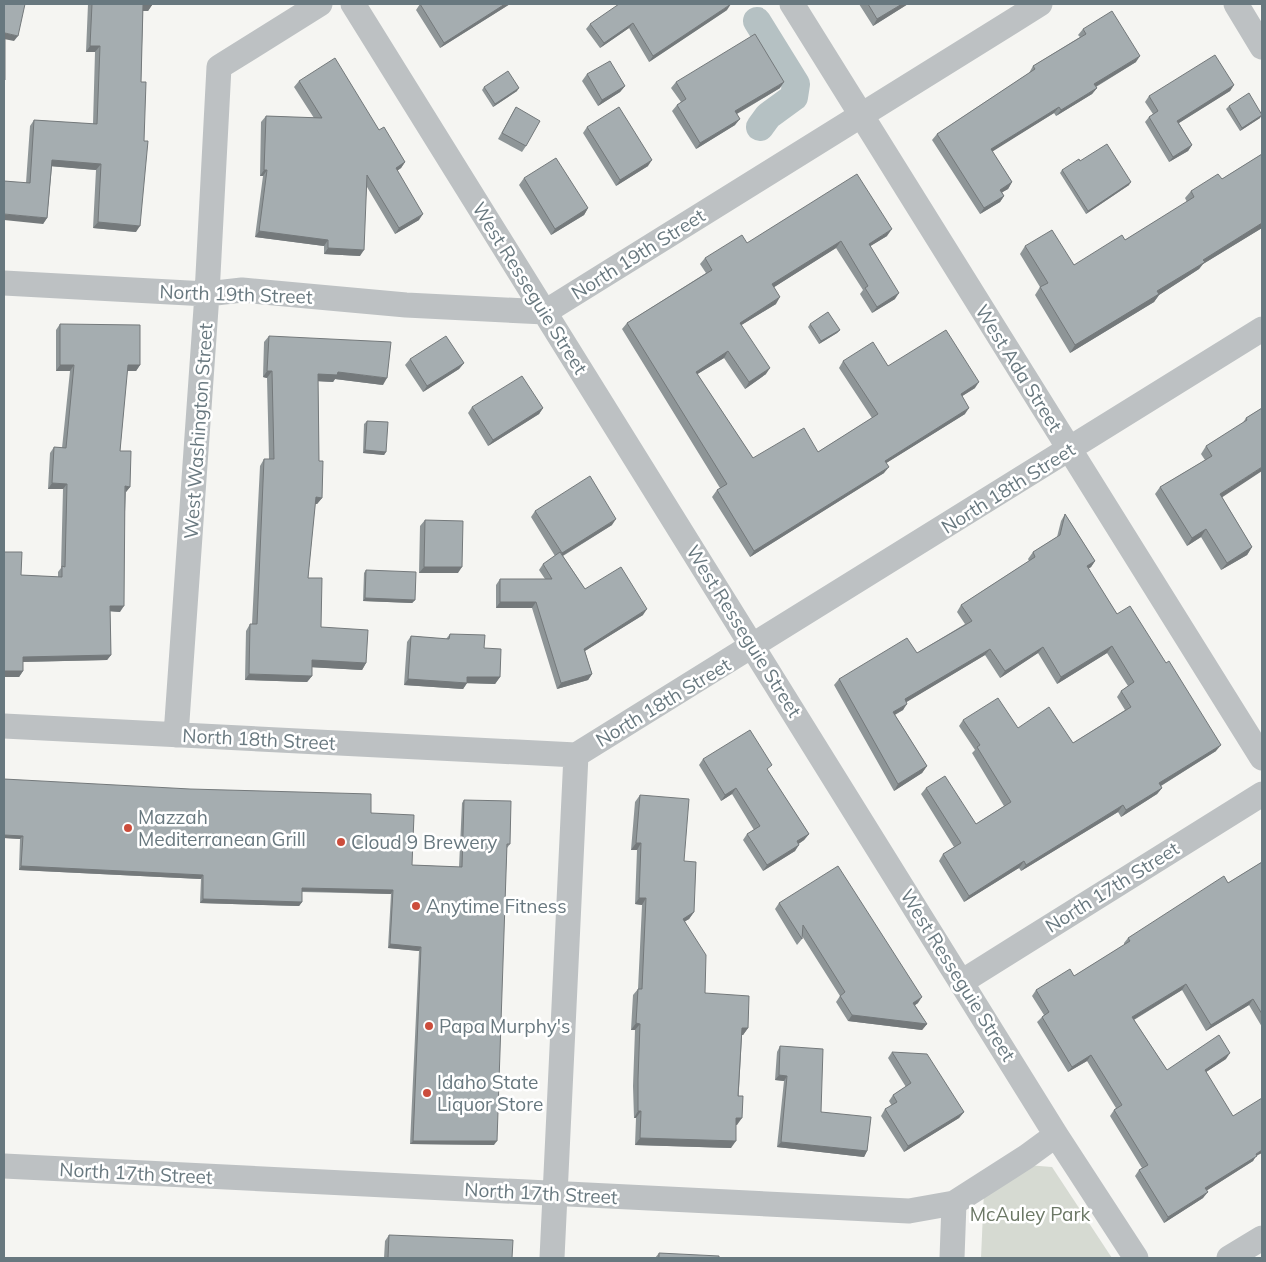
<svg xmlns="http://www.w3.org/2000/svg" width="1266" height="1262" font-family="Mulish,sans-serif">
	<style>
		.park { fill: #d6dad2 }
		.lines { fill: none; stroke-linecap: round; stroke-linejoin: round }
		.canal { stroke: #b5c1c3; stroke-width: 28 }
		.minor { stroke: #bdc1c3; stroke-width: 25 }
		.wall { fill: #8e9597 }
		.shaded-wall { fill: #74797b }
		.building { fill: #a5adb0; stroke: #74797b }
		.poi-dot { fill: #cc4d3c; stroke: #fff; stroke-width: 2 }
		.labels { text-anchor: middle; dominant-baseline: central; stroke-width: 5; stroke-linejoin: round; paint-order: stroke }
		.street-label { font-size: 19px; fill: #68787f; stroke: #fff }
		.poi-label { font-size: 19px; fill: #68787f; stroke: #fff; text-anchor: start }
		.park-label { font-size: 19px; fill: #6c7866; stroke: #fff }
	</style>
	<rect width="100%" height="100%" fill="#f5f5f2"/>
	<path class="park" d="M1027 1165 1052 1167 1112 1258H981L984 1190Z"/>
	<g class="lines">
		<path class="canal" d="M757 21 796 84 794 97 768 116 760 127"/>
		<path class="minor" d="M353 4 1056 1135 1136 1258
			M792 4 1262 758
			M1236 4 1262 47
			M4 283 207 294 242 290 406 305 545 312 1040 4
			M4 726 576 755 1262 329
			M176 735 207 294 219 67 320 4
			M963 981 1262 794
			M4 1166 909 1211 954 1203 1026 1157 1056 1135
			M552 1258 576 755
			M952 1258 954 1203
			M1229 1258 1262 1238"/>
	</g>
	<path class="wall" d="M88 4H152V5L148 11H143L141 82 136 232 93 228 96 170 52 166 47 218 43 224 26 183 30 126 34 120 93 124 95 52H86Z
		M420 4H510L440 48 416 10Z
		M859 4H908L873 26Z
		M727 10 649 62 629 28 600 48 586 29 590 24Z
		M1083 29 1136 62 1096 87 1097 88 1092 94 1056 116 1054 113 992 151 1012 182 1008 189 1002 192 1004 196 1000 202 980 214 932 140 937 134 1029 73 1033 66 1080 37 1078 35Z
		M587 74 625 86 620 92 598 106 582 81Z
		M299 81 379 130 405 162 401 168 397 171 419 220 395 234 367 187 360 256 324 254V246L255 237 263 176H260L261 122 266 116 314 118 294 87Z
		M676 82 780 88 737 114 735 125 696 149 672 111 677 105 681 102 671 88Z
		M1234 85 1230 91 1179 123 1192 145 1188 151 1169 162 1145 122 1149 117 1153 114 1145 102 1149 96Z
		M484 87 517 91 493 107 482 90Z
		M1229 106 1260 118 1240 131 1226 109Z
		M516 107 526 146 522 152 498 139 512 114Z
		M587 127 648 166 616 186 583 133Z
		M1262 154V229V228L1203 264 1199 269 1159 295 1154 302 1070 353 1035 295 1040 287 1020 254 1025 246 1074 265 1125 240 1187 202 1185 198 1191 191 1222 179Z
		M1080 161 1129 185 1086 214 1060 173 1062 170Z
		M524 178 588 208 584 215 551 235 519 185Z
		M887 236 870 246 895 299 872 313 860 294 863 290 836 248 774 287 776 304 741 325 766 374 745 389 724 358 697 374 753 458 818 452 872 418 839 368 843 361 888 366 975 388 962 396 965 414 886 463 884 473 750 557 712 497 717 490 720 488 622 329 627 323 706 273 700 264 705 258 747 243Z
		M60 324 140 365 136 371H127L120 451 130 487 126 492 120 612 110 611 111 655 107 660 23 662V671L19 677 21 575 58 577V572L61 568 63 489H48L50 453 54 447 62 448 70 371H56V330Z
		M810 324 840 330 837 333 819 344 808 327Z
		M269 336 383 385 335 379 333 382 318 381 319 461 322 498 317 504H315L308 578 321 627 366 663 362 670 312 667V676L307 682 245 680 246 631 250 624H252L260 466 264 459H269L267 378 263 377 264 342Z
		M410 359 464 363 459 369 423 392 405 365Z
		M472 407 543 408 539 414 488 446 468 413Z
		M1262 408 1222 497 1252 547 1247 555 1221 570 1201 537 1187 546 1155 494 1160 487 1205 460 1201 454 1206 446 1242 424 1246 418Z
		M367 421 386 452 384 455 363 453 364 424Z
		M535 511 612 525 563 556 585 589 643 615 585 651 592 674 588 680 557 689 532 608H496V585L500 579H545L539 570 543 564 555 556 531 517Z
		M1065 514 1095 561 1091 567 1088 569 1117 614 1216 751 1161 786 1162 788 1157 794 1121 817 1118 812 1021 871 1019 868 964 902 939 861 943 854 954 847 921 794 926 788 976 824 1004 806 972 753 975 750 959 726 963 720 1018 728 1073 743 1125 710 1117 697 1121 691 1128 686 1107 653 1057 684 1038 653 1000 678 985 655 906 702 903 710 895 715 927 766 922 773 894 791 834 685 839 679 917 653 965 624 957 612 961 605 1029 561 1028 559 1033 552 1057 537 1061 521Z
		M425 520 458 573H419L420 526Z
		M366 570 415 600 412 603 363 601 364 573Z
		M450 634 484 648 500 677 495 684 467 683 463 689 404 685 407 642 411 636 446 639Z
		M703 759 768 771 809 834 804 840 798 844 795 851 763 871 743 840 747 834 754 830 732 794 721 801 699 765Z
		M4 779 371 813 412 865 459 867 462 803 464 800 510 844 507 848 494 1145 410 1144 419 951 388 948 391 894 302 892V902L299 906 200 903 201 879 19 870 20 839 4 838Z
		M640 795 684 861 694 912 689 919 685 921 705 993 748 1028 743 1035H742L737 1125H736L731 1148 635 1145 636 1118H634L633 1086 635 1030H631L633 995 638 989 642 905 635 904 637 850H631L635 802Z
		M1262 862V1027L1249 1005 1206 1031 1182 990 1134 1020 1167 1070 1226 1059 1206 1072 1256 1156 1253 1161 1206 1191 1203 1198 1164 1223 1135 1176 1139 1170 1142 1168 1110 1116 1114 1110 1116 1108 1087 1061 1068 1072 1037 1022 1044 1015 1032 996 1036 990 1074 976 1124 945V943L1128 938 1228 883Z
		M779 903 918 1003 915 1005 927 1024 922 1030 848 1021 836 1002 840 996 802 936V939L797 945 775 909Z
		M780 1046 821 1112 867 1151 864 1157 777 1147 784 1081 775 1080 777 1052Z
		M892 1052 964 1112 959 1118 904 1152 881 1116 885 1109 892 1106 889 1101 893 1095 906 1087 888 1058Z
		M389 1235 512 1258H384L385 1241Z
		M659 1253 719 1258H655Z"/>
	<path class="shaded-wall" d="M505 4H510L440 48 444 43Z
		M731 4 727 10 649 62 653 56Z
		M902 4H908L873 26 877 19Z
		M143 5H152L148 11H139Z
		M633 23 629 28 600 48 604 43Z
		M5 33 18 36 14 41 4 39Z
		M90 46H100L95 52H86Z
		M1140 56 1136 62 1090 90 1094 84Z
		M784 82 780 88 731 117 735 111Z
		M1234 85 1230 91 1174 126 1177 121Z
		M625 86 620 92 598 106 602 100Z
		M519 88 517 91 493 107 495 104Z
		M1097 88 1092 94 1056 116 1061 110Z
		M1059 107 1054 113 987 155 991 149Z
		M1262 115 1260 118 1240 131 1242 128Z
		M740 119 735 125 696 149 700 143Z
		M1192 145 1188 151 1169 162 1173 157Z
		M52 160 101 164 96 170 48 166Z
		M652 160 648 166 616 186 620 180Z
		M405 162 401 168 392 174 396 168Z
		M264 170H267L263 176H260Z
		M1012 182 1008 189 996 196 1000 190Z
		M1131 182 1129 185 1086 214 1088 211Z
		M1004 196 1000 202 980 214 984 208Z
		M588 208 584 215 551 235 555 229Z
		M4 214 47 218 43 224 4 220Z
		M423 214 419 220 395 234 399 228Z
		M98 222 140 226 136 232 93 228Z
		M1262 223V228L1203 264 1199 269 1159 295 1154 302 1070 353 1075 345 1157 291 1203 260Z
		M892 229 887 236 864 250 869 244Z
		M259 231 328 240 324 246 255 237Z
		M841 241 836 248 768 291 772 284Z
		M328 248 364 250 360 256 324 254Z
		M899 293 895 299 872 313 877 307Z
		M780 297 776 304 735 329 740 323Z
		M840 330 837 333 819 344 821 341Z
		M728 351 724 358 691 378 696 372Z
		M464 363 459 369 423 392 427 386Z
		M60 365H74L70 371H56Z
		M128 365H140L136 371H124Z
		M770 368 766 374 745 389 749 382Z
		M267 371H272L267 378 263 377Z
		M338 372 387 378 383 385 335 379 333 382 313 381 318 374Z
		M979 382 975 388 956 400 961 394Z
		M543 408 539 414 488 446 493 440Z
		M969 408 965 414 880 467 885 461Z
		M365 450 386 452 384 455 363 453Z
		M889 467 884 473 750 557 754 551Z
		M1262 467V471L1215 502 1220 494Z
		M52 483 67 484 63 489H48Z
		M125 486 130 487 126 492Z
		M316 497 322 498 317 504H311Z
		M616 519 612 525 557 559 562 553Z
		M1206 529 1201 537 1187 546 1192 538Z
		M1252 547 1247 555 1221 570 1227 563Z
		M1095 561 1091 567 1082 573 1087 566Z
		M424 567H462L458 573H419Z
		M365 598 415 600 412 603 363 601Z
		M500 602H536L532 608H496Z
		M110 606H124L120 612 106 611Z
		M647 609 643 615 580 654 584 649Z
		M1112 646 1107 653 1057 684 1061 677Z
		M1043 647 1038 653 1000 678 1005 671Z
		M990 649 985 655 900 706 905 699Z
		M111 655 107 660 19 662 23 657Z
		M312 660 366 663 362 670 307 667Z
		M4 671H23L19 677H4Z
		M249 674 312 676 307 682 245 680Z
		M592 674 588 680 557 689 561 683Z
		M467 677H500L495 684 463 683Z
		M408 679 467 683 463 689 404 685Z
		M907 704 903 710 888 718 893 712Z
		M1221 745 1216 751 1154 790 1159 783Z
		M927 766 922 773 894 791 898 784Z
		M736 788 732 794 721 801 725 795Z
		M1162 788 1157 794 1121 817 1126 810Z
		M1123 805 1118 812 1021 871 1026 865Z
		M809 834 804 840 793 848 797 841Z
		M4 835 23 836 20 839 4 838Z
		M636 843H641L637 850H631Z
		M799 845 795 851 763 871 767 865Z
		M1024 861 1019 868 964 902 969 896Z
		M21 866 203 875 201 879 19 870Z
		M302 888 393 890 391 894 300 891Z
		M639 898H646L642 905 635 904Z
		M203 899 302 902 299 906 200 903Z
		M694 912 689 919 679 925 683 919Z
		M390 944 421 947 419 951 388 948Z
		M1186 984 1182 990 1128 1023 1132 1017Z
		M922 997 918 1003 909 1009 913 1003Z
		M1253 999 1249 1005 1206 1031 1211 1025Z
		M852 1015 927 1024 922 1030 848 1021Z
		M636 1023 640 1024 635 1030H631Z
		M742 1028H748L743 1035H738Z
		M1230 1053 1226 1059 1200 1076 1205 1070Z
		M1091 1055 1087 1061 1068 1072 1072 1067Z
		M779 1075 787 1076 784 1081 775 1080Z
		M638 1111H641L636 1118H634Z
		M964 1112 959 1118 904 1152 908 1146Z
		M736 1118H742L737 1125H732Z
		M640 1138 736 1141 731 1148 635 1145Z
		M413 1141H497L494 1145 410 1144Z
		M781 1142 867 1151 864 1157 777 1147Z
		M1262 1150V1153L1256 1156 1253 1161 1201 1194 1205 1188Z
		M1208 1192 1203 1198 1164 1223 1168 1217Z"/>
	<path class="building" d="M4 4H25L18 36 5 33V80H4Z
		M92 4H152V5H143L141 82H146L144 141H148L140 226 98 222 101 164 52 160 47 218 4 214V181L30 183 34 120 97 124 100 46H90Z
		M420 4H505L444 43Z
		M619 4H731L653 56 633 23 604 43 590 24Z
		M868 4H902L877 19Z
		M1112 11 1140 56 1094 84 1097 88 1061 110 1059 107 991 149 1012 182 1000 190 1004 196 984 208 937 134 1035 69 1033 66 1086 34 1083 29Z
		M755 34 784 82 735 111 740 119 700 143 677 105 686 99 676 82Z
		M1215 55 1234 85 1177 121 1192 145 1173 157 1149 117 1158 111 1149 96Z
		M335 58 379 130 384 127 405 162 396 168 423 214 399 228 367 175 364 250 328 248V240L259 231 267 170H264L266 116 322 118 299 81Z
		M610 61 625 86 602 100 587 74Z
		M508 71 519 88 495 104 484 87Z
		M1249 93 1262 115 1242 128 1229 106Z
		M516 107 540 121 526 146 502 133Z
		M619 107 652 160 620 180 587 127Z
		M1107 144 1131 182 1088 211 1062 170 1079 159 1080 161Z
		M1262 154V223L1203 260 1205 262 1157 291 1159 294 1075 345 1040 287 1048 283 1025 246 1052 230 1074 265 1122 235 1125 240 1194 197 1191 191 1218 174 1222 179Z
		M556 158 588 208 555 229 524 178Z
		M857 174 892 229 869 244 899 293 877 307 865 288 868 286 841 241 772 284 780 297 740 323 770 368 749 382 728 351 696 372 753 458 804 428 818 452 878 414 843 361 873 342 888 366 946 330 979 382 961 394 969 408 885 461 889 467 754 551 717 490 727 484 627 323 712 270 705 258 742 235 747 243Z
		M828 312 840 330 821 341 810 324Z
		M60 324 140 325V365H128L120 451H131L130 487 125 486 124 606H110L111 655 23 657V671H4V552H22L21 575 62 577V566L65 567 67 484 52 483 54 447 66 448 74 365H60Z
		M269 336 391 342 387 378 338 372 337 375 318 374 319 461H323L322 498 316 497 308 578H322L321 627 368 630 366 663 312 660V676L249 674 250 624H257L264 459H274L272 371H267Z
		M446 336 464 363 427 386 410 359Z
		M522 376 543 408 493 440 472 407Z
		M1262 408V467L1220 494 1252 547 1227 563 1206 529 1192 538 1160 487 1212 456 1206 446 1247 420 1246 418Z
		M367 421 388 422 386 452 365 450Z
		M590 476 616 519 562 553 535 511Z
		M1065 514 1095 561 1087 566 1117 614 1130 606 1166 663 1169 661 1221 745 1159 783 1162 788 1126 810 1123 805 1026 865 1024 861 969 896 943 854 961 843 926 788 945 776 976 824 1011 802 977 747 980 745 963 720 998 698 1018 728 1049 707 1073 743 1131 707 1121 691 1134 682 1112 646 1061 677 1043 647 1005 671 990 649 905 699 907 704 893 712 927 766 898 784 839 679 907 638 917 653 972 621 961 605 1035 557 1033 552 1060 535Z
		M425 520 463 521 462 567H424Z
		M560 552 585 589 621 567 647 609 584 649 592 674 561 683 536 602H500V579H552L543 564Z
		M366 570 416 572 415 600 365 598Z
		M450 634 485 635 484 648 501 649 500 677H467V683L408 679 411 636 449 639Z
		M750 730 772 765 767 769 809 834 797 841 799 845 767 865 747 834 760 826 736 788 725 795 703 759Z
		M4 779 190 789 371 794V813L414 815 412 865 462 867 464 800 511 801 510 844H507L497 1141H413L421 947 390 944 393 890 302 888V902L203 899V875L21 866 23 836 4 835Z
		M640 795 689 799 684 861 696 862 694 912 683 919 706 955 705 993 749 996 748 1028H742L738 1096H743L742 1118H736V1141L640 1138 641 1111H638V1079L640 1024 636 1023 638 989H642L646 898H639L641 843H636Z
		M1262 862V1014L1253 999 1211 1025 1186 984 1132 1017 1167 1070 1219 1035 1230 1053 1205 1070 1233 1116 1262 1098V1150L1256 1154 1257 1156 1205 1188 1208 1192 1168 1217 1139 1170 1148 1165 1114 1110 1122 1105 1091 1055 1072 1067 1042 1017 1049 1012 1036 990 1070 969 1074 976 1130 941 1128 938 1224 876 1228 883Z
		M838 866 922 997 913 1003 927 1024 852 1015 840 996 845 992 803 925 802 939 779 903Z
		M780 1046 823 1049 821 1112 871 1117 867 1151 781 1142 787 1076 779 1075Z
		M892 1052 927 1054 964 1112 908 1146 885 1109 897 1102 893 1095 911 1083Z
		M389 1235 513 1240 512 1258H388Z
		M659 1253 719 1256V1258H659Z"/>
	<g class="poi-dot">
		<circle cx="128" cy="828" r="5"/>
		<circle cx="341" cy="842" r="5"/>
		<circle cx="416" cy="906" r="5"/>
		<circle cx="429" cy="1026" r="5"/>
		<circle cx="427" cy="1093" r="5"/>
	</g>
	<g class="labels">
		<g class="street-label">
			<text transform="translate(638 254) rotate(-32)">North 19th Street</text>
			<text transform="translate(530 288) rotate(58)">West Resseguie Street</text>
			<text transform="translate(236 294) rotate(2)">North 19th Street</text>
			<text transform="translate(1019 368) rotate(58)">West Ada Street</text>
			<text transform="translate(198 431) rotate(-86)">West Washington Street</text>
			<text transform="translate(1008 488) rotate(-32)">North 18th Street</text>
			<text transform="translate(744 631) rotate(58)">West Resseguie Street</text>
			<text transform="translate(663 702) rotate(-31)">North 18th Street</text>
			<text transform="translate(259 739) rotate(3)">North 18th Street</text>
			<text transform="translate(1112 887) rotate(-32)">North 17th Street</text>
			<text transform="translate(958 975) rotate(58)">West Resseguie Street</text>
			<text transform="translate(136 1173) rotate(3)">North 17th Street</text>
			<text transform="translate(541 1193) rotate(3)">North 17th Street</text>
		</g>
		<g class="poi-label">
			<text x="138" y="817">Mazzah<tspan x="138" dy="22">Mediterranean Grill</tspan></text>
			<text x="351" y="842">Cloud 9 Brewery</text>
			<text x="426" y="906">Anytime Fitness</text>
			<text x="439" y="1026">Papa Murphy's</text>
			<text x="437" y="1082">Idaho State<tspan x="437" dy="22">Liquor Store</tspan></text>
		</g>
		<g class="park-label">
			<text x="1030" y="1214">McAuley Park</text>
		</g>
	</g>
	<rect width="1266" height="1262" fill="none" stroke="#68787f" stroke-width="10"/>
</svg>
